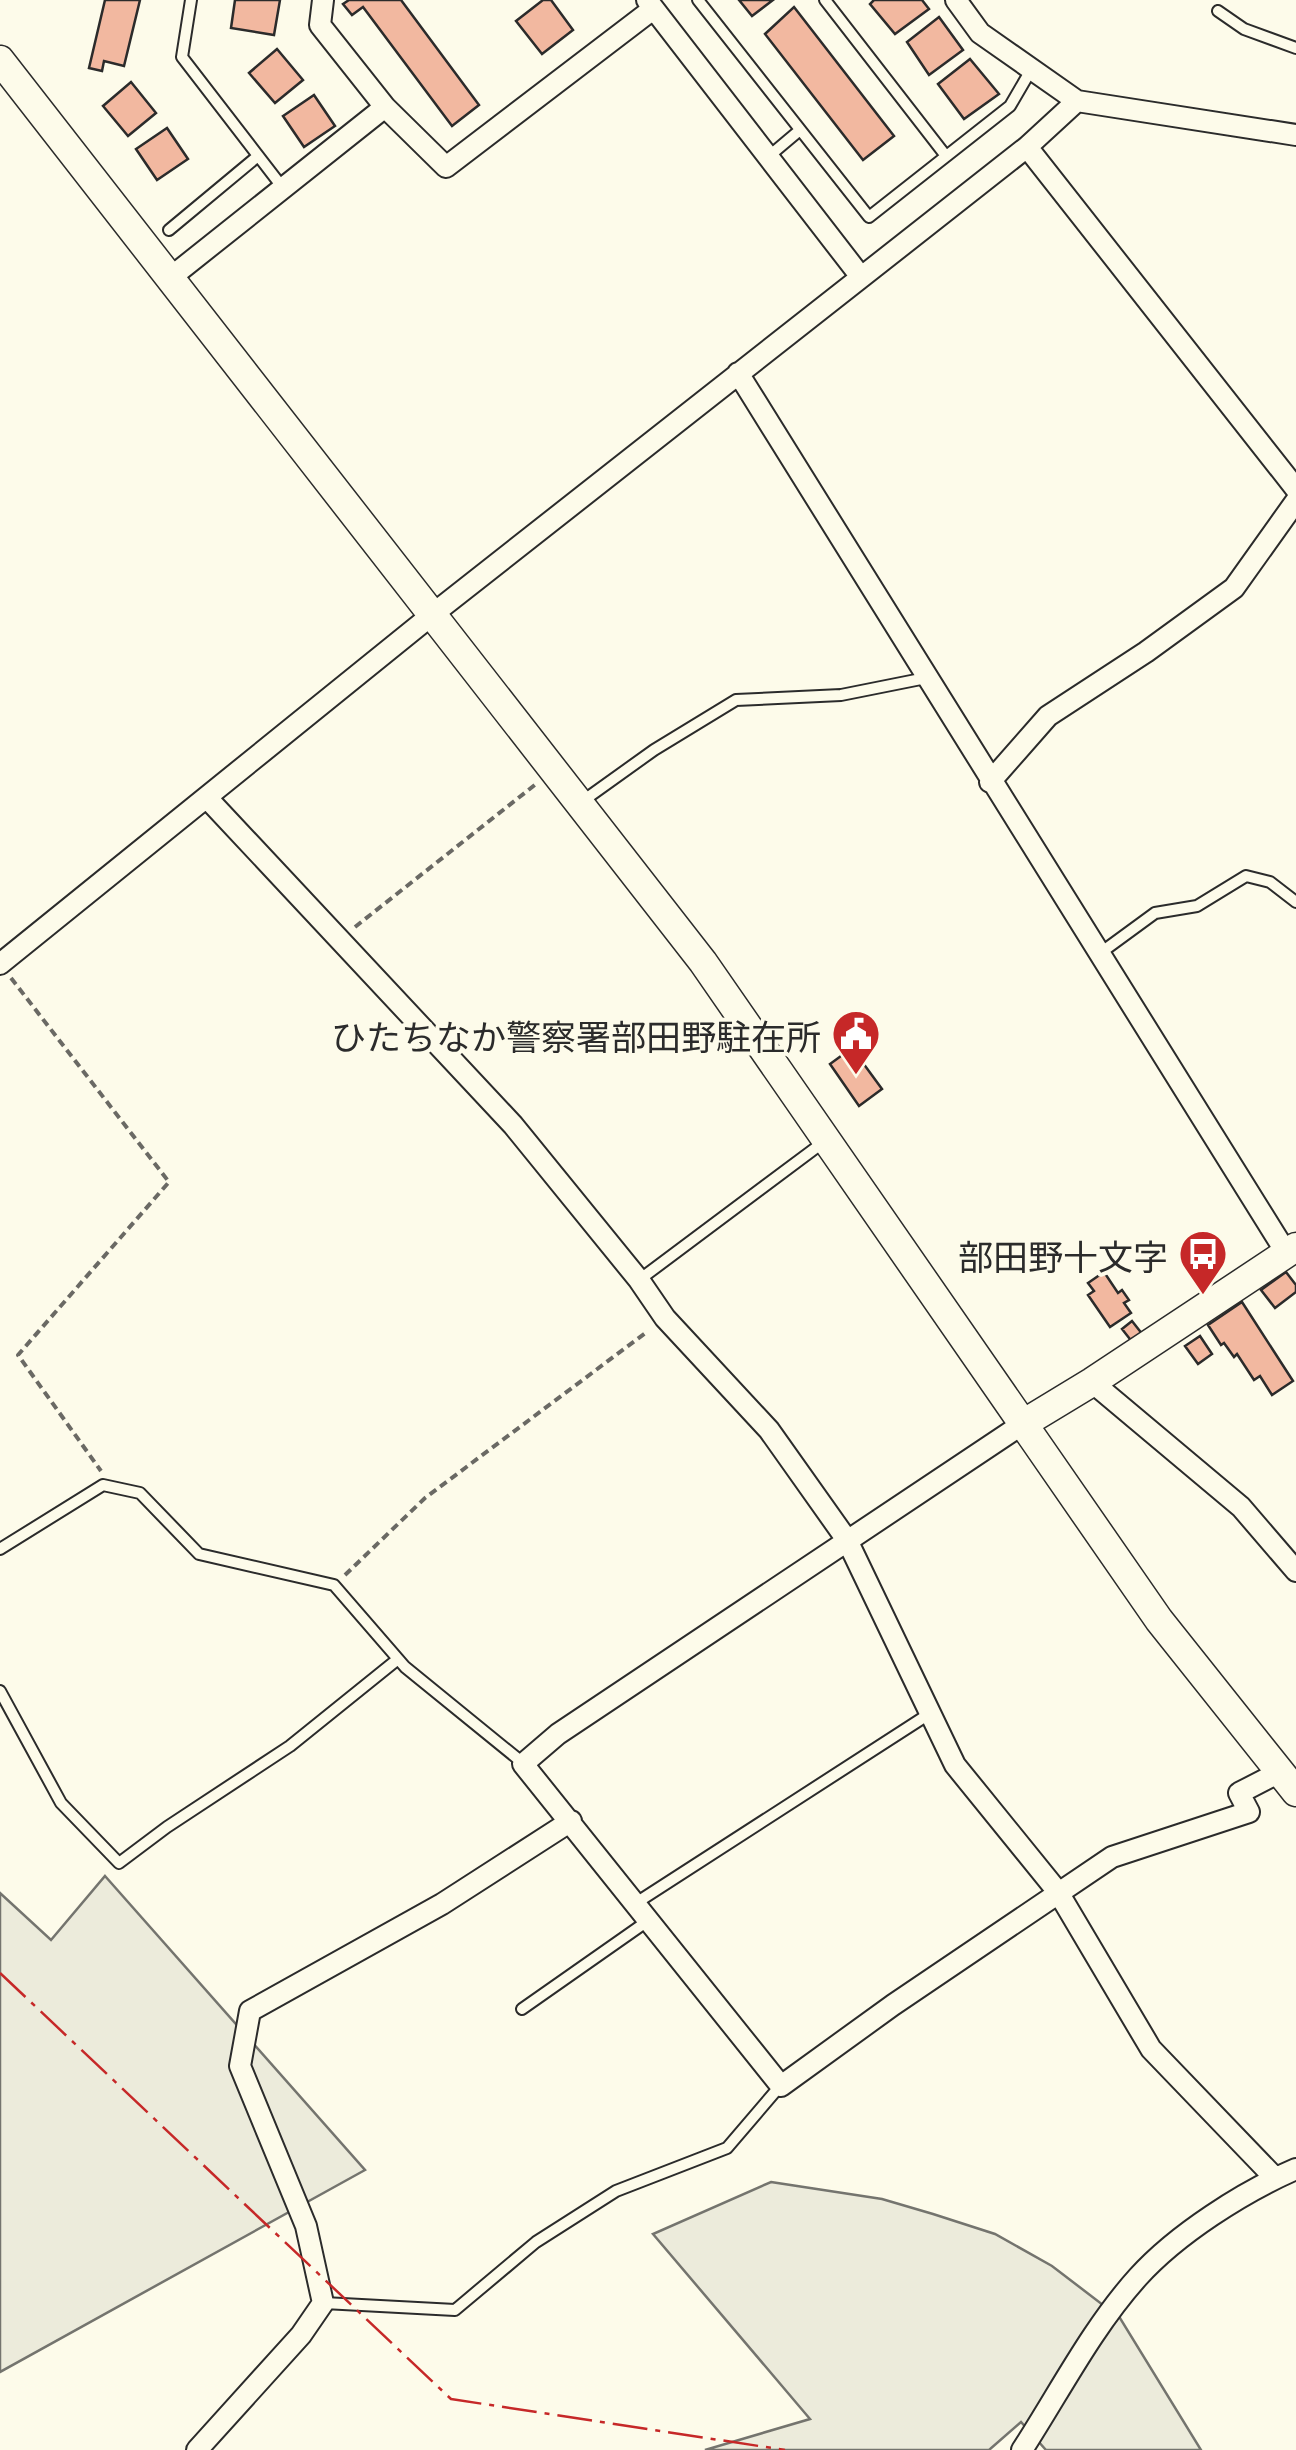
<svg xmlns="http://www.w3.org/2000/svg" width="1296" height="2450" font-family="Georgia,'Noto Sans JP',serif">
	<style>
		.green { fill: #ecebdb; stroke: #74746e; stroke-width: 2.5 }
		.building { fill: #f2b8a0; stroke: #2b2b2b; stroke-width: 2.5 }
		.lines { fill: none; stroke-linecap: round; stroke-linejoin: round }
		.lane-casing { stroke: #2b2b2b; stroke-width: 14 }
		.street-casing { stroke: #2b2b2b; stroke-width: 24 }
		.secondary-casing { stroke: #2b2b2b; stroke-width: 31 }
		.path { stroke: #6a6964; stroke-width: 4; stroke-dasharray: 8 5; stroke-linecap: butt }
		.lane { stroke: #fdfbea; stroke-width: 10 }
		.street { stroke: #fdfbea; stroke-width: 20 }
		.secondary { stroke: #fdfbea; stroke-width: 28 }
		.power { stroke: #c62828; stroke-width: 2.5; stroke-dasharray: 35 8 5 8; stroke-linecap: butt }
		.labels { text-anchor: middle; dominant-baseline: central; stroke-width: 8; stroke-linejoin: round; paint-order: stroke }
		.poi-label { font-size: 35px; fill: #2b2b2b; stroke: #fdfbea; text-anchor: end }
	</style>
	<rect width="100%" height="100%" fill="#fdfbea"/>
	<path class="green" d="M105 1876 365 2170 0 2372V1893L51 1940Z
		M771 2182 882 2199 933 2214 995 2234 1052 2266 1120 2318 1201 2450H1046L1021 2422 989 2450H705L810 2419 653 2234Z"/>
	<path class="building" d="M105 0H140L124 66 104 61 102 71 89 68Z
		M235 0H280L274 35 231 28Z
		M349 0H401L479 105 452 126 363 7 352 15 343 4Z
		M543 0H551L573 30 542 54 516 21Z
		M739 0H773L752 16Z
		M874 0H922L929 9 895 34 870 4Z
		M794 7 894 136 863 160 765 34Z
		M939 17 963 50 929 75 907 42Z
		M277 49 303 80 275 103 249 73Z
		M970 59 999 94 964 119 938 84Z
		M131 82 156 113 128 136 103 106Z
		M314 95 335 126 304 147 283 116Z
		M167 128 188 159 157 180 136 149Z
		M852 1048 882 1089 859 1106 830 1064Z
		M1104 1272 1118 1293 1122 1290 1129 1300 1124 1303 1131 1313 1110 1327 1088 1295 1094 1291 1088 1283Z
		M1286 1272 1296 1285V1292L1275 1308 1261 1290Z
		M1242 1302 1293 1381 1272 1395 1260 1376 1254 1380 1237 1354 1234 1357 1224 1343 1221 1345 1208 1325Z
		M1132 1321 1143 1335 1133 1343 1122 1329Z
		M1200 1336 1212 1354 1198 1364 1185 1346Z"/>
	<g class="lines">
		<g class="lane-casing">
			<path id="lane" d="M191 0 182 57 283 188
				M698 0 869 217 1010 106 1031 70
				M825 0 946 156
				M1218 11 1244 29 1296 48
				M768 157 800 130
				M169 230 258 156
				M580 803 654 750 736 700 841 695 926 678
				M1099 954 1155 913 1197 906 1246 876 1270 882 1296 902
				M639 1280 825 1141
				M0 1549 103 1485 140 1493 199 1554 334 1585 405 1667 523 1763
				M0 1691 61 1803 119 1863 167 1827 290 1746 398 1659
				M636 1903 929 1714
				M522 2009 649 1920
				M324 2303 455 2310 536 2242 616 2191 727 2148 780 2086"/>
		</g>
		<g class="street-casing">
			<path id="street" d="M323 0 320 25 385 107
				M647 0 861 277
				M956 0 980 33 1077 101
				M1027 147 1296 489
				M170 278 385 107 446 167 653 9
				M738 373 1287 1254
				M990 782 1048 716 1146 652 1234 588 1296 501
				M208 799 513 1125 639 1280 665 1318 769 1430 847 1540 955 1765 1058 1892 1151 2049 1275 2178
				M0 964 433 614 1027 147 1077 101 1296 135
				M1092 1382 1241 1507 1296 1571
				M1021 1425 558 1734 523 1764 781 2086 893 2005 1112 1857 1249 1812 1239 1793 1278 1773
				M197 2450 301 2335 323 2303 306 2226 240 2066 250 2011 442 1904 571 1821
				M1022 2450C1059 2393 1092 2328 1138 2277 1177 2234 1243 2192 1296 2169"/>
		</g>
		<g class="secondary-casing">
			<path id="secondary" d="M0 60 703 962 1159 1620 1296 1792
				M1021 1425 1092 1382 1296 1247"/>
		</g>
		<path class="path" d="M355 927 536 784
			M11 978 169 1182 18 1355 101 1471
			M345 1575 425 1498 648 1331"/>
		<use href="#lane" class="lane"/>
		<use href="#street" class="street"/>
		<use href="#secondary" class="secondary"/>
		<path class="power" d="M0 1973 451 2399 785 2450"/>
	</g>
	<defs>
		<g id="civic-pin" transform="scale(2.5)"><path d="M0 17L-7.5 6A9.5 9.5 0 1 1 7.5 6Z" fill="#c62828" stroke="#fdfbea"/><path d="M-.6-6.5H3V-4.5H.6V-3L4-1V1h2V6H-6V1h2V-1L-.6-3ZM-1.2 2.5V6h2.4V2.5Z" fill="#fff"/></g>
		<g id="bus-pin" transform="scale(2.5)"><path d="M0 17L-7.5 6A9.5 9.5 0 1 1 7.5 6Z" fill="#c62828" stroke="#fdfbea"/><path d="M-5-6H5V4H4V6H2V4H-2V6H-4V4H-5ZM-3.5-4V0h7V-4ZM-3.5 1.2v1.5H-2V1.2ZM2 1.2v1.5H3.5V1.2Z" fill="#fff"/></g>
	</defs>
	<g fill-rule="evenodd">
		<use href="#civic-pin" x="856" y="1034"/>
		<use href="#bus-pin" x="1203" y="1254"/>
	</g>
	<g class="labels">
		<g class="poi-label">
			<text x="821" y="1034">ひたちなか警察署部田野駐在所</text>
			<text x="1168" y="1254">部田野十文字</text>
		</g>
	</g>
</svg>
